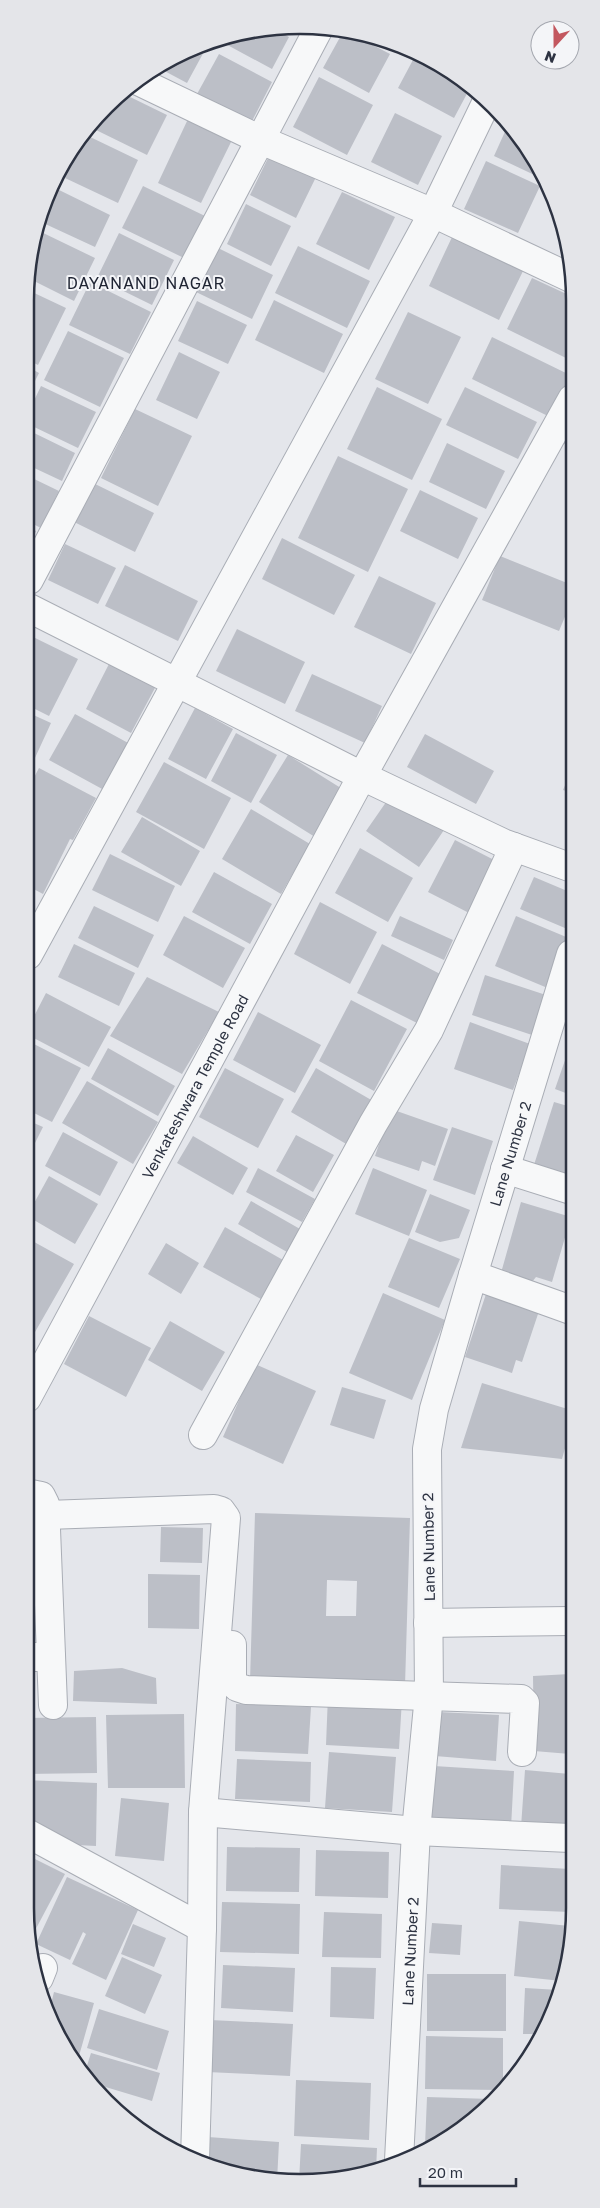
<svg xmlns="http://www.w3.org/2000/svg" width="600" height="2208" font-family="'Golos Text',sans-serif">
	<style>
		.building { fill: #bcbfc7; fill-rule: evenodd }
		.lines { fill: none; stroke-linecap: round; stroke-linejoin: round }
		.minor-casing { stroke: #a9adb5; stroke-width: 30 }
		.minor { stroke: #f7f8f9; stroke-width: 28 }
		.labels { text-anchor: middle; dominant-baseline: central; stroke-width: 4; stroke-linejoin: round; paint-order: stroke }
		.street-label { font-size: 15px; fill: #2d3342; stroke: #f4f5f8 }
		.neighbourhood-label { font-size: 16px; letter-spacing: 1px; fill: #1f2433; stroke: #f4f5f8 }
		.rim { fill: none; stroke: #2d3342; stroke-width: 2.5 }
	</style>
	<rect width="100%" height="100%" fill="#e4e6eb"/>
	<path class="building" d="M246 30H276L289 37 272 69 220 41Z
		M344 30 390 54 369 93 323 68Z
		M204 48H206L187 83 157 67Z
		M219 54 272 82 251 123 197 94Z
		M414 58 470 88 454 118 398 88Z
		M319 77 373 105 347 155 293 127Z
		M124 94 167 115 147 155 96 130 103 116Z
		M395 113 442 136 418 185 371 162Z
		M188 119 232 140 201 203 158 183Z
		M508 125 546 178 545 180 494 156Z
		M86 135 138 160 118 203 65 178Z
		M271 152 317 175 296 218 250 195Z
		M486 161 540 186 518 233 464 209Z
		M143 186 205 216 184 258 122 228Z
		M55 188 110 215 95 247 41 222Z
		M342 192 395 217 369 270 316 244Z
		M246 204 291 226 271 266 227 244Z
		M37 230 95 258 74 301 30 279V247Z
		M119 233 174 260 152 305 97 278Z
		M453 235 524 269 499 320 429 286Z
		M298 246 370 281 347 328 275 293Z
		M218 248 273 275 252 319 196 292Z
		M532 278 573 297V345L566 358 507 329Z
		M90 282 151 312 130 354 69 325Z
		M30 291 66 308 38 365 30 361Z
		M274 300 343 334 324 373 255 340Z
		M197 301 247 325 228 364 178 341Z
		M408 312 461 337 428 404 375 379Z
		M68 331 124 358 100 407 44 380Z
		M492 337 572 376 552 418 472 379Z
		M179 352 220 372 197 419 156 400Z
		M30 368 39 373 30 391Z
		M41 386 96 412 78 448 30 425V409Z
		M377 387 442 419 412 480 347 449Z
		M465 387 537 422 518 459 446 425Z
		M135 409 192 436 158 506 101 478Z
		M572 416V447L562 443Z
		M30 431 75 453 62 481 30 466Z
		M447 443 505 471 486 509 429 482Z
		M338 456 408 489 368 572 298 538Z
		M30 477 59 491 41 528 29 522Z
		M87 480 154 513 135 552 68 519Z
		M420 490 478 518 458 559 400 531Z
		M29 528 36 531 29 546Z
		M282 538 355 575 334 615 262 579Z
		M65 544 116 568 98 604 48 580Z
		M500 556 572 585V600L559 631 482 600Z
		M125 565 198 601 178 641 105 606Z
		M379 576 436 603 411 654 354 627Z
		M237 629 305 662 285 704 216 671Z
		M29 635 78 659 49 716 29 706Z
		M110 662 156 686 131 733 86 709Z
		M312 674 382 706 365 743 295 711Z
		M195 708 233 729 206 779 168 759Z
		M29 713 51 723 29 771Z
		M75 714 130 744 104 790 49 760Z
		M236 733 277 755 251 803 211 781Z
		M425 734 494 771 476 804 407 767Z
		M288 755 344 790 315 837 259 802Z
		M164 762 231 798 204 849 136 812Z
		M39 768 96 798 73 840 70 839 43 894 28 886 29 787Z
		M572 769V793L563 790Z
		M391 795 444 830 419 867 366 831Z
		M251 809 310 844 281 894 222 859Z
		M142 817 200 851 181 886 121 852Z
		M455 840 500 863 473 915 428 892Z
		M360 848 413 878 388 922 335 893Z
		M110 854 175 886 158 922 92 890Z
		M214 872 272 904 250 944 192 912Z
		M534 877 572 893V931L520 909Z
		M320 902 377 932 350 984 294 954Z
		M94 906 154 935 138 968 78 938Z
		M184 916 245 948 223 988 163 955Z
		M400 916 453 940 444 960 391 936Z
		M516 916 571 939 550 989 495 966Z
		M74 944 135 973 119 1006 58 977Z
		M382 944 446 977 421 1025 357 993Z
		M485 975 549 996 535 1036 472 1015Z
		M147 977 219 1012 182 1074 110 1036Z
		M46 993 111 1027 89 1067 28 1035V1028Z
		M351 1000 407 1029 374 1091 319 1061Z
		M258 1012 321 1045 295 1093 233 1060Z
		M470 1022 530 1044 513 1090 454 1069Z
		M28 1041 81 1068 52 1122 28 1110Z
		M571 1043V1095L555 1089Z
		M108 1048 175 1086 158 1116 91 1079Z
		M225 1068 284 1099 258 1148 199 1117Z
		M316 1068 373 1101 348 1145 291 1112Z
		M87 1081 158 1122 133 1164 62 1123Z
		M554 1102 571 1107V1180L533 1168Z
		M391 1109 448 1129 435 1166 422 1161 419 1171 375 1156Z
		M27 1120 43 1127 27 1159Z
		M452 1127 493 1141 475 1195 433 1180Z
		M63 1132 118 1162 100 1196 45 1166Z
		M296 1135 334 1155 313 1192 276 1171Z
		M193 1136 248 1168 233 1195 177 1163Z
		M258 1168 315 1199 302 1222 246 1192Z
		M373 1168 427 1190 409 1236 355 1214Z
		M49 1176 98 1204 75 1244 27 1216Z
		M430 1194 470 1210 459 1238 440 1242 415 1232Z
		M251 1201 300 1229 287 1252 238 1224Z
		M521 1202 571 1217 552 1282 536 1277 527 1288 499 1280Z
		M225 1227 283 1260 261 1299 203 1267Z
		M27 1238 74 1264 27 1346Z
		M409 1238 460 1259 439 1308 388 1287Z
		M166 1243 199 1263 181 1294 148 1274Z
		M488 1288 541 1305 522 1362 516 1360 512 1373 465 1357Z
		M383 1293 445 1320 412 1400 349 1373Z
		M89 1316 151 1348 126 1397 64 1364Z
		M170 1321 225 1352 202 1391 148 1360Z
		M255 1364 316 1391 283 1464 223 1437Z
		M482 1383 571 1410V1427L562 1459 461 1448Z
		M342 1387 386 1400 374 1439 330 1425Z
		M255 1513 410 1518 405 1686 250 1681ZM327 1580 357 1581 356 1616H326Z
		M26 1515H31L33 1572H26Z
		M161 1527 203 1528 202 1563 160 1562Z
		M148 1574 200 1575 199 1629 148 1628Z
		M26 1582H40L41 1619H26Z
		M122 1668 156 1678 157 1704 73 1701 74 1671Z
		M570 1674V1754L534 1751 533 1676Z
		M328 1695 402 1699 399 1749 326 1745Z
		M236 1704 311 1707 308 1754 235 1751Z
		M438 1712 499 1715 496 1761 435 1756Z
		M184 1714 185 1788H108L106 1715Z
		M96 1717 97 1773 25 1774 26 1718Z
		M329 1752 396 1757 392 1812 325 1808Z
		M237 1759 311 1762 310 1802 235 1799Z
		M434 1766 514 1771 511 1828 430 1823Z
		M525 1770 570 1774V1831L521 1827Z
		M25 1780 97 1783 96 1846 77 1845 25 1816Z
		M121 1798 169 1803 164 1861 115 1856Z
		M227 1847 300 1848 299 1892 226 1891Z
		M316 1850 389 1852 388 1898 315 1896Z
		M25 1854 65 1874 31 1938 25 1908Z
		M501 1865 570 1869V1912L499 1909Z
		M67 1877 138 1910 106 1980 72 1964 86 1934 83 1932 70 1960 36 1944Z
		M222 1902 300 1904 299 1954 220 1952Z
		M324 1912 382 1914 381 1958 322 1957Z
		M519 1921 570 1926V1961L562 1981 514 1976Z
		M432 1923 462 1925 460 1955 429 1953Z
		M133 1924 166 1938 154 1967 121 1954Z
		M122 1957 162 1975 145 2014 105 1996Z
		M223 1965 295 1968 293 2012 221 2008Z
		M331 1967 376 1968 374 2019 330 2017Z
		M427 1974H506V2031H427Z
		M525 1988 559 1990 542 2034H523Z
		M54 1992 94 2003 77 2063 48 2016Z
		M99 2009 169 2031 157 2070 87 2048Z
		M210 2020 293 2024 290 2076 207 2072Z
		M426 2036 503 2038V2086L499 2090 425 2089Z
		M528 2045H538L528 2057Z
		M91 2053 160 2073 152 2101 89 2082 84 2075Z
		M296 2080 371 2083 369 2140 294 2136Z
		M427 2097 491 2099 468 2126 429 2145H425Z
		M208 2137 279 2142 277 2181 206 2162Z
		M301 2144 377 2148 376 2171 371 2174 299 2181Z"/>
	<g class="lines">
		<g class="minor-casing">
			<g id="minor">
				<path d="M138 81 261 140 433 213 573 279"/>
				<path d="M29 580 318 30"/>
				<path d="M29 608 362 776 503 843 572 868"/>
				<path d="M28 955 433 213 487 101"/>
				<path d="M505 1169 571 1190"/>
				<path d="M473 1275 571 1310"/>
				<path id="s1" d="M27 1398 362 776 572 399"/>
				<path d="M203 1435 373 1124 429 1030 514 847"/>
				<path d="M26 1493 41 1496 45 1504 53 1705"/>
				<path d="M47 1515 214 1509 221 1511 226 1518 203 1812 202 1928 195 2159"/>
				<path d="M428 1623 570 1621"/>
				<path d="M232 1645V1681L237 1687 246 1690 521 1699 525 1703 522 1752"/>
				<path d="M26 1657H51"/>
				<path d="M203 1812 416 1831 570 1838"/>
				<path d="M25 1832 202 1928"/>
				<path d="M39 1978 43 1968"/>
				<path id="s2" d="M399 2160 416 1831 429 1695 427 1449 434 1409 473 1275 571 954"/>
			</g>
		</g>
		<use href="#minor" class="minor"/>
	</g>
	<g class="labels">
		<g class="street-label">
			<text stroke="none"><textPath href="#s1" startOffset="354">Venkateshwara Temple Road</textPath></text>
			<text stroke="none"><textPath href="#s2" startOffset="1019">Lane Number 2</textPath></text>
			<text transform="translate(428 1547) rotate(-91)">Lane Number 2</text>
			<text stroke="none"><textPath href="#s2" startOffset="209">Lane Number 2</textPath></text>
		</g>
		<g class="neighbourhood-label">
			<text x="146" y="283">DAYANAND NAGAR</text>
		</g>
	</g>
	<path d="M0 0H600V2208H0ZM300 34H300A266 266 0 0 1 566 300V1908A266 266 0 0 1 300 2174H300A266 266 0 0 1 34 1908V300A266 266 0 0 1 300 34Z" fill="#e4e5e9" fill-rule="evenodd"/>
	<path class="rim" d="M300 34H300A266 266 0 0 1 566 300V1908A266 266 0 0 1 300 2174H300A266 266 0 0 1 34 1908V300A266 266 0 0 1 300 34Z"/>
	<g transform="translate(555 45) rotate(201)"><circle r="24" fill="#f4f5f8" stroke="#a4a7af"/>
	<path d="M0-4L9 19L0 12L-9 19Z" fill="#c3575f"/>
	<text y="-8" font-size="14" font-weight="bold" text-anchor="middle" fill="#2d3342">N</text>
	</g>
	<path d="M420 2178v8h96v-8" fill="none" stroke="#2d3342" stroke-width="2.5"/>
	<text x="428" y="2178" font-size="15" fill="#2d3342" stroke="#f4f5f8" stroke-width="4" paint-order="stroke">20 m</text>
</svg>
